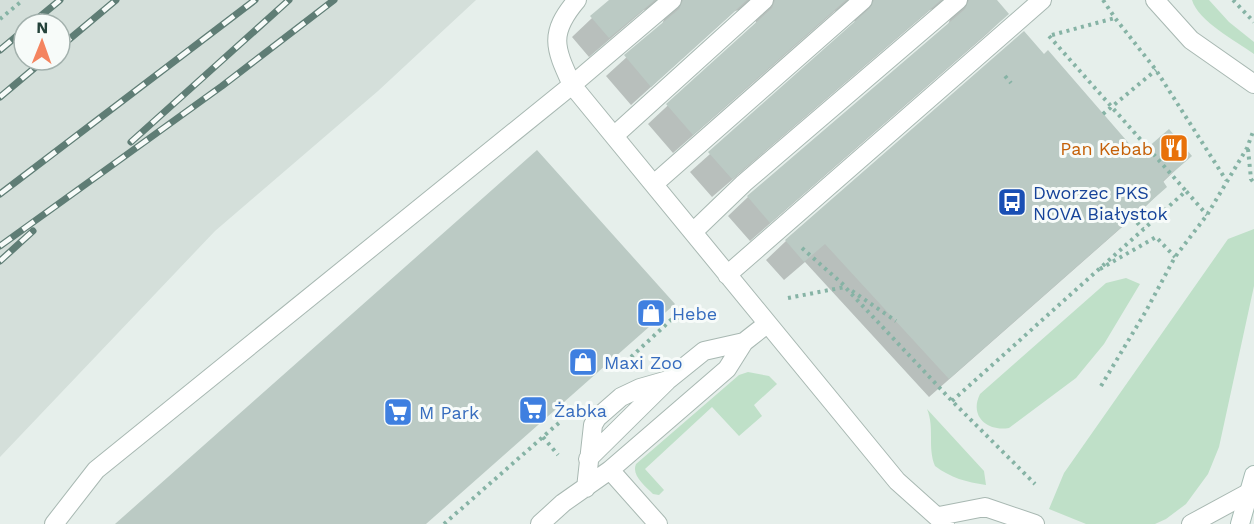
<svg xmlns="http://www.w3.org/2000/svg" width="1254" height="524" font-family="'Work Sans',sans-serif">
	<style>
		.built { fill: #d4dfda; fill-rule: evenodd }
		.green { fill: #bfe0c8 }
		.shadow { fill: #0003 }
		.building { fill: #bbcac4 }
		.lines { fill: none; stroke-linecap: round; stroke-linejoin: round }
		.lane-casing { stroke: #a8b8b2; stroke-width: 20 }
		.secondary-casing { stroke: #a4bbb3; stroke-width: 20 }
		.path { stroke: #86b3a5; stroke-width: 4; stroke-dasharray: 3 4.5; stroke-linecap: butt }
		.lane { stroke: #fff; stroke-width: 18 }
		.secondary { stroke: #fff; stroke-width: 18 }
		.rail-casing { stroke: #5f7d75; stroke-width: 7 }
		.rail { stroke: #f7fbf9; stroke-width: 4.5; stroke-dasharray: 14; stroke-linecap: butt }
		.labels { text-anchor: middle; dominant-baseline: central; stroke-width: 6; stroke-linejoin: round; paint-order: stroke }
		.food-label { font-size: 18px; fill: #c56008; stroke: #f7fbf9; text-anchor: end }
		.transit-label { font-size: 18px; fill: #164399; stroke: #f7fbf9; text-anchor: start }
		.shop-label { font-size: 18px; fill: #366cbe; stroke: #f7fbf9; text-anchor: start }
	</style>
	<rect width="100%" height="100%" fill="#e6efeb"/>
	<path class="built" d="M0 0H476L378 91 215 231 0 457ZM24 24H60V60H24Z"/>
	<path class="green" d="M1192 0H1209L1229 22 1254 42V54C1236 41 1198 21 1192 0Z
		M1254 229V286L1219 447 1208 474 1186 504 1166 519 1155 524H1086L1049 509 1064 473 1228 239Z
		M1126 278 1140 284 1104 344 1076 378 1009 428C987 432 969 416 980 394L1106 283Z
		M748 372 769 376 777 384 754 405 762 416 739 436 712 407 645 469 664 490 659 495 653 494C645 486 631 475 636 464L739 375Z
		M927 409 984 471 986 485C966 482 951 478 935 466 927 447 935 428 927 409Z"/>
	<path class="shadow" d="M611 0H995L1007 14 988 33 750 241 728 216 748 197 948 25 950 19 947 11 936 8 930 10 712 197 690 172 855 24 853 12 846 8 835 11 673 153 648 124 756 23 754 12 747 8 735 11 631 105 606 76 662 25 664 19 661 12 655 8 644 10 589 57 572 37Z
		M1190 156 1162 183 1165 187 1146 206 929 397 805 262 784 280 766 260 786 241 1139 157Z"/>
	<path class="building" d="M609 0H655L609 38 590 16Z
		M683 0H747L651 87 624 55 679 9Z
		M775 0H846L693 135 666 104 772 8Z
		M874 0H941L732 179 708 152 870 8Z
		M969 0H997L1009 14 770 223 747 196 965 9Z
		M1024 31 1044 54 1048 50 1139 155 1169 129 1192 156 1163 181 1167 187 949 379 825 244 804 262 785 240Z
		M537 150 675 304 426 524H115Z"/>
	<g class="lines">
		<g class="lane-casing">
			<path id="lane" d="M577 0C548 34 555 48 572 85L897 481 945 524
				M1155 0 1191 40 1254 84
				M615 135 764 0
				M654 184 863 0
				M693 232 744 183 958 0
				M727 275 1042 0
				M588 459 667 381
				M610 470 658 524
				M586 488 593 425 597 418 621 397 640 388 668 380 704 351 744 342
				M939 516 985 507 1035 524
				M54 524 96 470 572 85 672 0
				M540 524 563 503 610 470 727 369 744 342 767 324
				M1191 524 1250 492"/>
		</g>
		<g class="secondary-casing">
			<path id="secondary" d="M1240 524 1254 475"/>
		</g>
		<path class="path" d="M1103 0 1115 18 1156 70 1226 180
			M1233 0 1254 22
			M0 19 23 0
			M1052 35 1115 18
			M1049 36 1186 191
			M1005 76 1011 83
			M1103 114 1156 70
			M1248 149 1251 179 1254 183
			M1132 217 1143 229
			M802 248 846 287
			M1100 269 1156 237 1175 257
			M852 291 896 321
			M788 298 845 287 952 401 1035 484
			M631 357 672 319 716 311
			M1101 386 1146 311 1175 257 1207 215 1247 148 1254 129
			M952 401 1186 191 1207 215
			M543 437 558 455
			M444 524 561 421"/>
		<use href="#lane" class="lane"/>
		<use href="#secondary" class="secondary"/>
		<g class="rail-casing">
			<path id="rail" d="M31 24 60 0
				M60 47 116 0
				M0 50 24 30
				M0 97 44 60
				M131 142 289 0
				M0 194 255 0
				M0 246 222 86 334 0
				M0 261 33 231"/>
		</g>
		<use href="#rail" class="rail"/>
	</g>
	<defs>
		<g id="restaurant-square" transform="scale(1.5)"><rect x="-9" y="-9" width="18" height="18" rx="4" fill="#e8710a" stroke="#f7fbf9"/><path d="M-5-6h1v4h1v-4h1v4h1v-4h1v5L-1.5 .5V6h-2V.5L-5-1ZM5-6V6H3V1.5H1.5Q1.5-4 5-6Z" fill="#fff"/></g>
		<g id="bus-square" transform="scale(1.5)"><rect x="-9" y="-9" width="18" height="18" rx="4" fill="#1a4fb4" stroke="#f7fbf9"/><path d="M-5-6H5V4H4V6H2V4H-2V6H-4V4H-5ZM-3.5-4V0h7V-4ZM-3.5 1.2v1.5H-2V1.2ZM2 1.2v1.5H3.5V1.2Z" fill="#fff"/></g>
		<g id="shop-square" transform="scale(1.5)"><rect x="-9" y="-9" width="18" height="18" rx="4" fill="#3f7fe0" stroke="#f7fbf9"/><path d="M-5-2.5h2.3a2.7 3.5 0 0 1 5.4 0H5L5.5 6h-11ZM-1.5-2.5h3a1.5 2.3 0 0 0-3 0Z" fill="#fff"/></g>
		<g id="supermarket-square" transform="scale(1.5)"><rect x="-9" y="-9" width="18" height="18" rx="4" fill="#3f7fe0" stroke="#f7fbf9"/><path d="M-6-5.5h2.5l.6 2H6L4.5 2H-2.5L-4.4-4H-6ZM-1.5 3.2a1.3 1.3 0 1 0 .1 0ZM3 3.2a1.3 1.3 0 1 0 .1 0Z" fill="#fff"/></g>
	</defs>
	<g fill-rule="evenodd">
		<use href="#restaurant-square" x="1174" y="148"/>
		<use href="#bus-square" x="1012" y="202"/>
		<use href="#shop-square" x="651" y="313"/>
		<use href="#shop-square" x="583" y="362"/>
		<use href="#supermarket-square" x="533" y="410"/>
		<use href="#supermarket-square" x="398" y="412"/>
	</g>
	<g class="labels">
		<g class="food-label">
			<text x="1153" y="148">Pan Kebab</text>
		</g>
		<g class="transit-label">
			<text x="1033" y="192">Dworzec PKS<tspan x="1033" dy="21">NOVA Białystok</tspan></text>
		</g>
		<g class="shop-label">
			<text x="672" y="313">Hebe</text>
			<text x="604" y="362">Maxi Zoo</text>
			<text x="554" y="410">Żabka</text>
			<text x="419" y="412">M Park</text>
		</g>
	</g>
	<g transform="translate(42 42) rotate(1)"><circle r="28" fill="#f7fbf9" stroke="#a3b1ad" stroke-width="1.5"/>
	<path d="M0-4.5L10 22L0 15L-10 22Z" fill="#f4845f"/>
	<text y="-9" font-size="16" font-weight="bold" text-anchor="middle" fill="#24423a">N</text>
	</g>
</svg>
